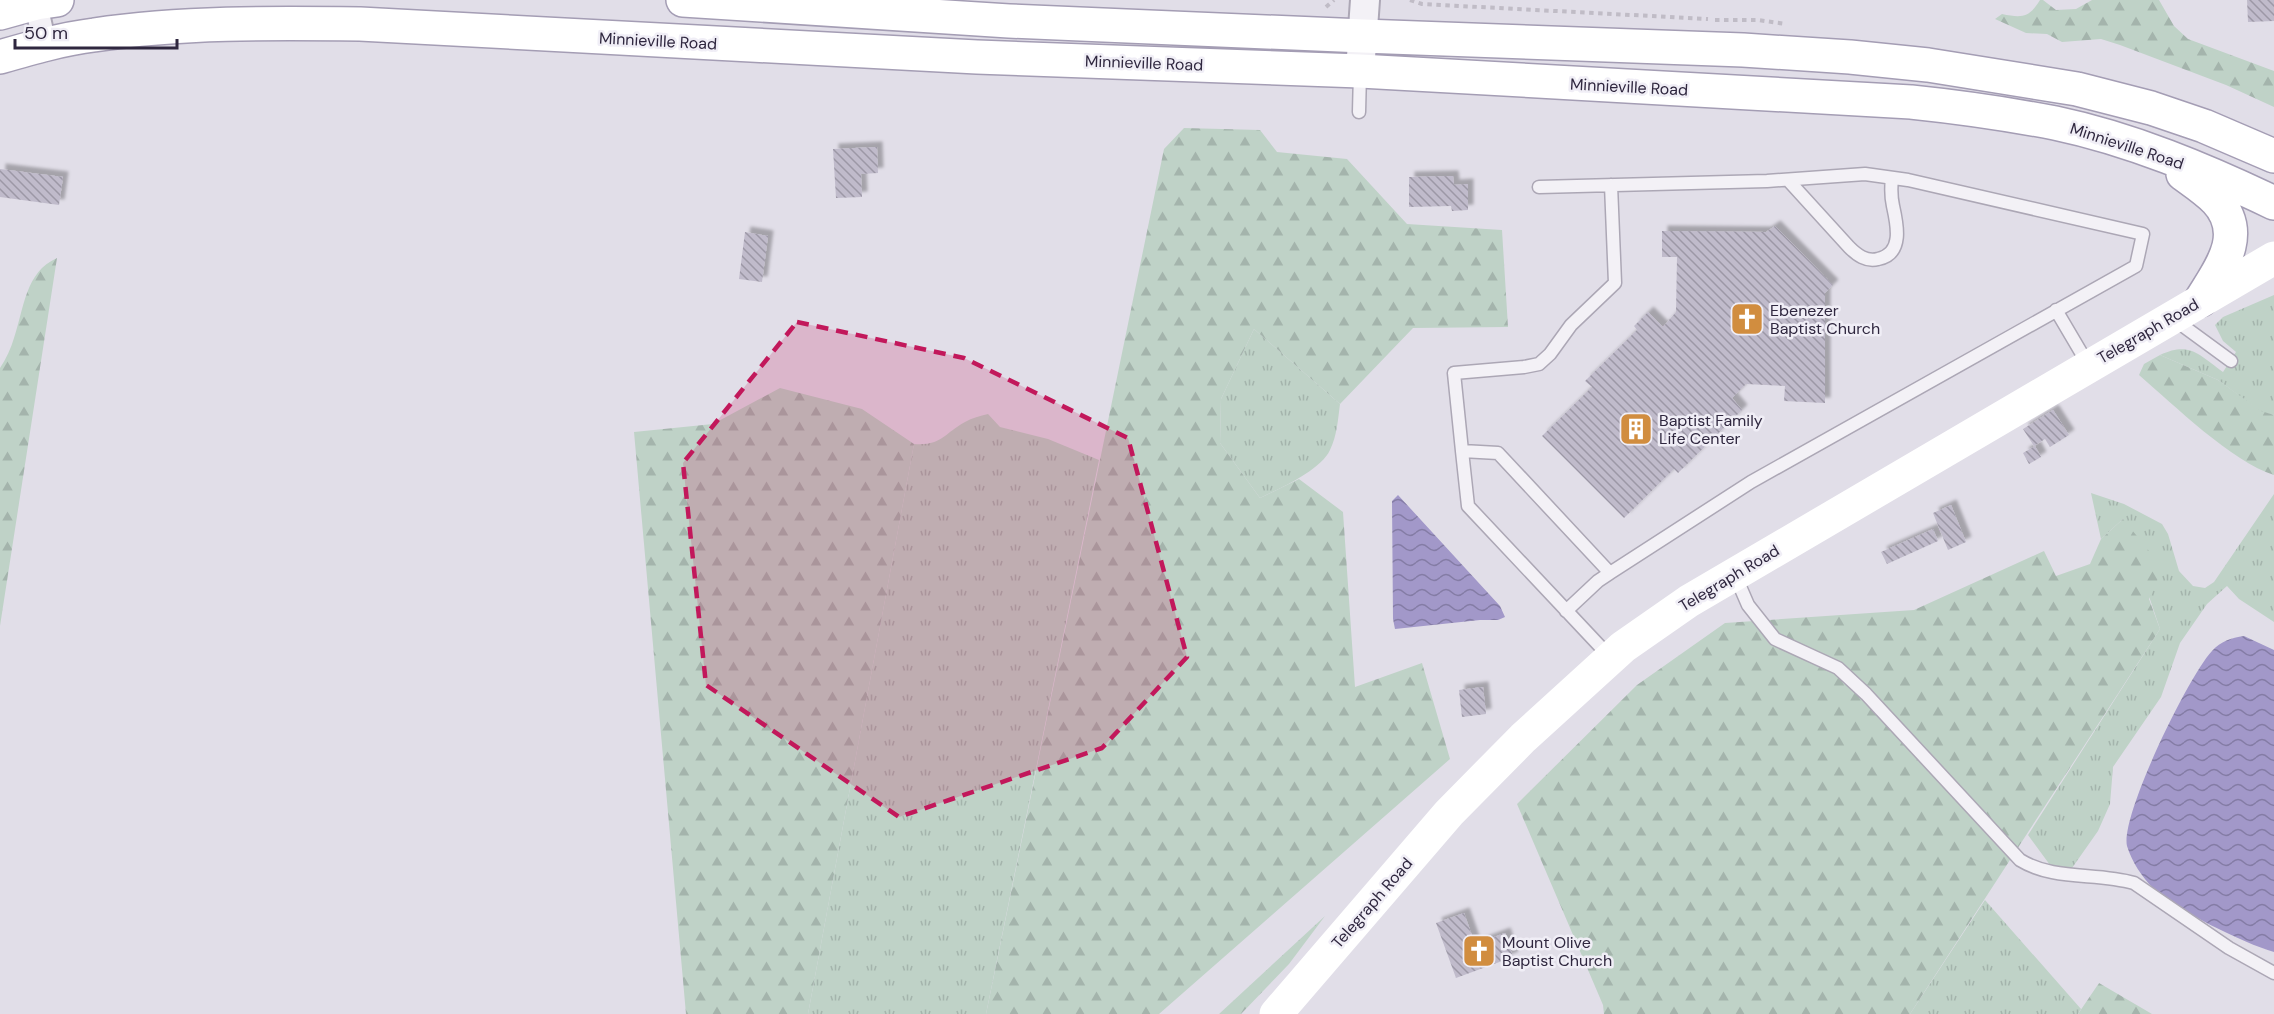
<svg xmlns="http://www.w3.org/2000/svg" width="2274" height="1014" font-family="'DM Sans',sans-serif">
	<style>
		.grass { fill: url(#grass-tufts) }
		.forest { fill: url(#forest-firs) }
		.water { fill: url(#water-waves) }
		.building { fill: url(#building-back-hatch); filter: url(#shadow) }
		.lines { fill: none; stroke-linecap: round; stroke-linejoin: round }
		.service-casing { stroke: #aca7b5; stroke-width: 15 }
		.minor-casing { stroke: #aca7b5; stroke-width: 26 }
		.tertiary-casing { stroke: #aca7b5; stroke-width: 32 }
		.primary-casing { stroke: #a49db4; stroke-width: 36 }
		.path { stroke: #c0bcc6; stroke-width: 4; stroke-dasharray: 4.5 4.5; stroke-linecap: butt }
		.service { stroke: #f3f1f6; stroke-width: 12 }
		.minor { stroke: #f3f1f6; stroke-width: 22 }
		.tertiary { stroke: #f3f1f6; stroke-width: 28 }
		.secondary { stroke: #fff; stroke-width: 33 }
		.primary { stroke: #fff; stroke-width: 33 }
		.marked { fill: #c2185b; fill-opacity: 0.2; stroke: #c2185b; stroke-width: 4.5; stroke-dasharray: 12 8; stroke-linejoin: round }
		.labels { text-anchor: middle; dominant-baseline: central; stroke-width: 5; stroke-linejoin: round; paint-order: stroke }
		.street-label { font-size: 16px; fill: #2f273f; stroke: #f0eef6 }
		.poi-label { font-size: 16px; fill: #2f273f; stroke: #f0eef6; text-anchor: start }
	</style>
	<defs>
		<pattern id="grass-tufts" width="24" height="20" patternUnits="userSpaceOnUse" patternTransform="scale(1.5)"><rect width="24" height="20" fill="#bfd2c7"/><path d="M3 7l-1-3M5 7V3M7 7l1-3M15 17l-1-3M17 17v-4M19 17l1-3" fill="none" stroke="#a4b4ac"/></pattern>
		<pattern id="forest-firs" width="22" height="20" patternUnits="userSpaceOnUse" patternTransform="scale(1.5)"><rect width="22" height="20" fill="#bfd2c7"/><path d="M5 1l3.5 6h-7zM16 11l3.5 6h-7z" fill="#a4b4ac"/></pattern>
		<pattern id="water-waves" width="16" height="10" patternUnits="userSpaceOnUse" patternTransform="scale(1.5)"><rect width="16" height="10" fill="#a298c9"/><path d="M0 5q4-4 8 0t8 0" fill="none" stroke="#847ca5"/></pattern>
		<pattern id="building-back-hatch" width="6" height="6" patternUnits="userSpaceOnUse" patternTransform="scale(1.5)"><rect width="6" height="6" fill="#c0bbcb"/><path d="M-1 5l2 2M0 0l6 6M5-1l2 2" fill="none" stroke="#9c98a6"/></pattern>
		<filter id="shadow"><feDropShadow dx="5.5" dy="-5.5" stdDeviation="1.5" flood-color="#0004"/></filter>
	</defs>
	<rect width="100%" height="100%" fill="#e1dee8"/>
	<path class="grass" d="M2274 295V415L2261 412 2218 380 2160 355C2190 341 2199 355 2223 372L2236 352 2223 341 2215 325 2223 317Z
		M1254 329 1340 404C1338 419 1337 436 1330 450 1321 470 1279 489 1260 498L1220 443 1221 399Z
		M988 414 1000 427 1048 439 1099 460 986 1014H808L914 444C942 446 943 434 965 422 972 418 980 416 988 414Z
		M2091 493 2124 504 2162 524 2168 534 2179 571 2193 586 2205 588 2214 582 2274 494V622L2239 599 2227 586 2207 604 2180 643 2161 697 2113 767 2110 804 2098 831 2072 868 2050 865 2028 835 2160 629 2123 519 2101 539Z
		M1985 900 2081 1009 2078 1014H1910Z"/>
	<path class="forest" d="M2040 0H2043L2056 10 2076 9 2092 0H2159L2174 26 2188 39 2274 71V107L2226 85 2120 45 2101 39 2062 42 2047 34 2026 33 1995 19 2002 14C2022 18 2029 18 2040 0Z
		M1184 128 1260 130 1277 152 1347 159 1407 224 1502 230 1508 327 1413 328 1340 404 1254 329 1221 399 1220 443 1260 498 1299 479 1343 512 1355 687 1422 663 1450 759 1159 1014H986L1164 149Z
		M57 258 0 626V368C6 359 11 348 14 338 24 309 25 272 57 258Z
		M2160 355 2218 380 2261 411 2274 415V475C2232 462 2174 405 2139 375L2144 364Z
		M780 388 862 409 914 444 808 1014H686L634 432 713 424Z
		M2123 519 2163 568 2149 599 2160 629 1910 1014H1604L1603 1005 1517 804 1637 685 1725 623 1914 610 2044 551 2056 576 2090 564 2101 539Z
		M1325 916 1289 964 1241 1014H1219Z
		M2099 983 2152 1014H2078Z"/>
	<path class="water" d="M1398 495 1500 606 1505 617 1498 620H1480L1395 629 1393 619 1392 501Z
		M2244 636 2274 650V952C2243 943 2176 910 2153 888 2142 877 2132 862 2127 846 2120 816 2189 675 2212 651 2221 641 2231 638 2244 636Z"/>
	<path class="building" d="M2247 0H2274V21L2248 22Z
		M877 147 878 173 861 174 862 197 836 198 833 149Z
		M0 169 63 177 59 205 0 197Z
		M1453 176 1454 185 1468 184V210L1452 211 1451 206 1409 207V177Z
		M1775 226 1833 285 1825 293V403L1784 401 1785 386 1746 384 1732 398 1742 410 1678 473 1674 469 1624 518 1542 436 1592 387 1585 381 1637 330 1634 326 1648 312 1663 327 1676 312 1677 257H1662V231L1766 232Z
		M745 232 768 236 762 282 739 279Z
		M2053 410 2069 435 2050 447 2045 439 2034 446 2023 429Z
		M2035 446 2041 457 2029 464 2023 453Z
		M1951 505 1966 542 1948 550 1933 513Z
		M1933 529 1938 541 1887 564 1881 552Z
		M1483 687 1486 714 1462 717 1459 690Z
		M1464 913 1475 944 1505 933 1513 957 1456 978 1436 923Z"/>
	<g class="lines">
		<g class="service-casing">
			<path id="service" d="M1359 112 1360 73
				M1788 180 1849 247C1857 255 1866 262 1878 259 1904 254 1897 224 1893 206 1891 197 1891 187 1892 178
				M1539 187 1767 181 1865 174 1908 180 2143 234 2136 266 1751 482 1610 573 1498 453 1462 451 1454 373 1524 367 1539 364 1550 354 1571 325 1615 283 1611 185
				M2056 310 2089 366
				M2175 320 2231 361
				M1462 451 1468 506 1610 657
				M1735 575 1748 605 1775 639 1838 668 1866 694 2020 860C2054 881 2096 872 2134 883L2229 948 2274 973
				M1566 611 1598 581 1610 573"/>
		</g>
		<g class="minor-casing">
			<path id="minor" d="M35 0 45 45"/>
		</g>
		<g class="tertiary-casing">
			<path id="tertiary" d="M1360 71 1365 0"/>
		</g>
		<g class="primary-casing">
			<path id="primary" d="M683 0 1009 21 1363 36 1743 50 1850 57 1928 65 2077 89 2151 108 2204 126 2274 156
				M0 13 36 3 57 0
				M0 57C31 48 62 39 94 35 182 22 271 23 360 24L977 57 1360 71 1911 102C1959 107 2008 114 2055 123 2131 139 2205 170 2274 203
				M2183 174C2194 182 2206 190 2216 200 2248 234 2220 269 2201 300"/>
		</g>
		<path class="path" d="M1410 0 1422 4 1708 19
			M1326 7 1334 0
			M1715 20H1758L1786 24"/>
		<use href="#service" class="service"/>
		<use href="#minor" class="minor"/>
		<use href="#tertiary" class="tertiary"/>
		<path class="secondary" d="M1276 1014 1449 813 1523 738 1623 647 1689 601 2274 258"/>
		<use href="#primary" class="primary"/>
	</g>
	<path class="marked" d="M797 322 964 358 1128 438 1187 657 1102 748 899 817 706 685 683 463Z"/>
	<defs>
		<g id="church-square" transform="scale(1.725)"><rect x="-9" y="-9" width="18" height="18" rx="4" fill="#d18d3f" stroke="#f0eef6"/><path d="M-1.2-6h2.4v3.5h3.3v2.4h-3.3V6h-2.4V-.1h-3.3v-2.4h3.3Z" fill="#fff"/></g>
		<g id="building-square" transform="scale(1.725)"><rect x="-9" y="-9" width="18" height="18" rx="4" fill="#d18d3f" stroke="#f0eef6"/><path d="M-4-6H4V6H1V3H-1V6H-4ZM-2.5-4.3h1.7v1.8h-1.7ZM.8-4.3h1.7v1.8H.8ZM-2.5-1h1.7V.8h-1.7ZM.8-1h1.7V.8H.8Z" fill="#fff"/></g>
	</defs>
	<g fill-rule="evenodd">
		<use href="#church-square" x="1747" y="319"/>
		<use href="#building-square" x="1636" y="429"/>
		<use href="#church-square" x="1479" y="951"/>
	</g>
	<g class="labels">
		<g class="street-label">
			<text transform="translate(658 41) rotate(3)">Minnieville Road</text>
			<text transform="translate(1144 63) rotate(2)">Minnieville Road</text>
			<text transform="translate(1629 87) rotate(3)">Minnieville Road</text>
			<text transform="translate(2127 146) rotate(18)">Minnieville Road</text>
			<text transform="translate(2148 331) rotate(-30)">Telegraph Road</text>
			<text transform="translate(1729 578) rotate(-31)">Telegraph Road</text>
			<text transform="translate(1372 903) rotate(-49)">Telegraph Road</text>
		</g>
		<g class="poi-label">
			<text x="1770" y="310">Ebenezer<tspan x="1770" dy="18">Baptist Church</tspan></text>
			<text x="1659" y="420">Baptist Family<tspan x="1659" dy="18">Life Center</tspan></text>
			<text x="1502" y="942">Mount Olive<tspan x="1502" dy="18">Baptist Church</tspan></text>
		</g>
	</g>
	<path d="M15 39v9h162v-9" fill="none" stroke="#2f273f" stroke-width="3"/>
	<text x="24" y="39" font-size="18" fill="#2f273f" stroke="#f0eef6" stroke-width="4.5" paint-order="stroke">50 m</text>
</svg>
